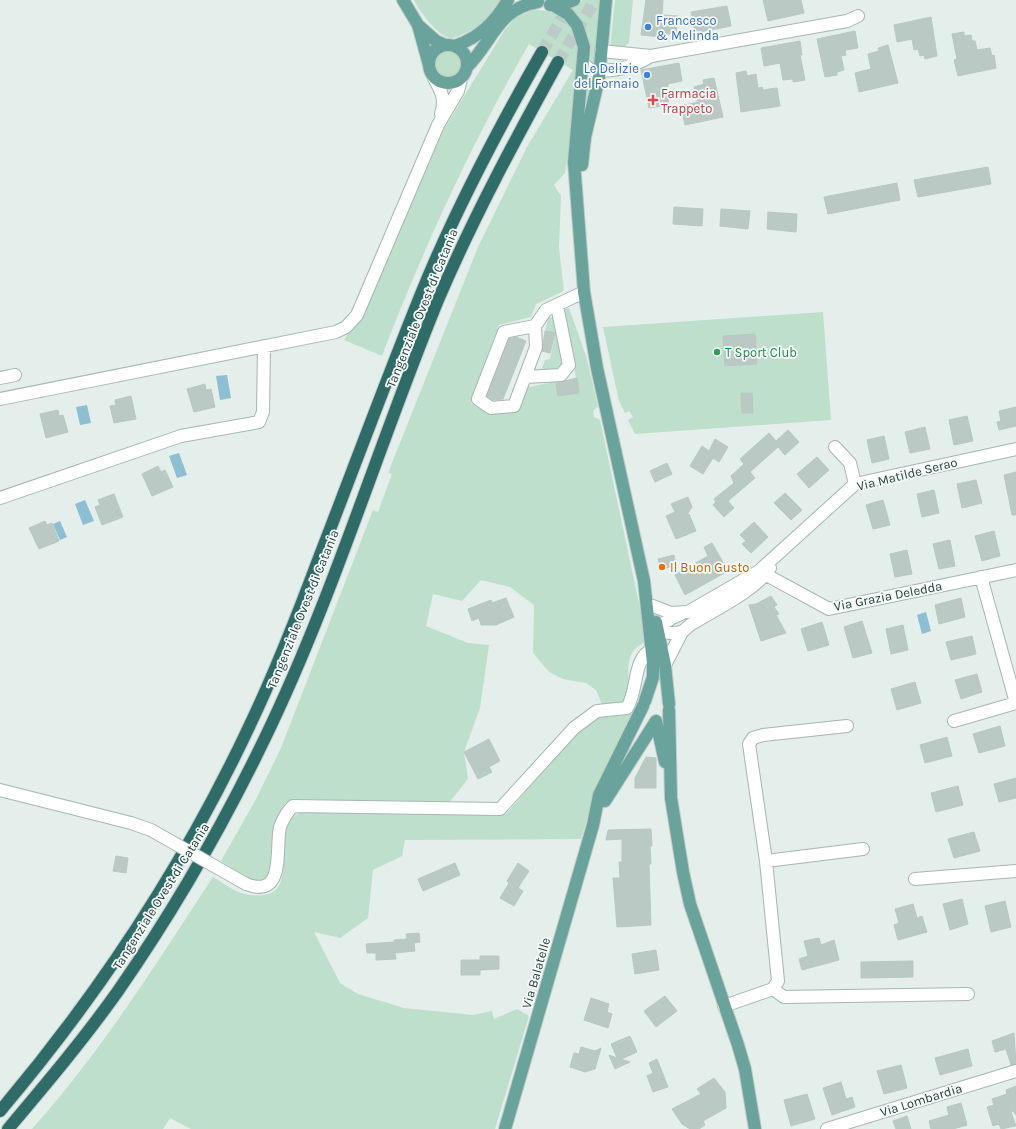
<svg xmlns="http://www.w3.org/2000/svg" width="1016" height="1129" font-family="Karla,sans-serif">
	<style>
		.green { fill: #bedfcb }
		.water { fill: #8dbed2 }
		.building { fill: #bac9c4; stroke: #b7c8c3 }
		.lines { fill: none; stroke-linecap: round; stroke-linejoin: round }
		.highway-tunnel { stroke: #bdcbc8; stroke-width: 12; stroke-dasharray: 12 6; stroke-linecap: butt }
		.minor-casing { stroke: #a6b6b3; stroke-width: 14 }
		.major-casing { stroke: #c1cac8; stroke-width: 14 }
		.highway-casing { stroke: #c1cac8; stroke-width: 14 }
		.minor { stroke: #fff; stroke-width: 12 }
		.major { stroke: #69a39c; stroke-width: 12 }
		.highway { stroke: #2f6c68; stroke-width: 12 }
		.minor-bridge-casing { stroke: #a6b6b3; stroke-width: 14; stroke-linecap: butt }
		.minor-bridge { stroke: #fff; stroke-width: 12 }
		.shop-dot { fill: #3f7fe0; stroke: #f5faf8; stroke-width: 1.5 }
		.health-dot { fill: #e0444e; stroke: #f5faf8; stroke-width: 1.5 }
		.leisure-dot { fill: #2e9e5b; stroke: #f5faf8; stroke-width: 1.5 }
		.food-dot { fill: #e8710a; stroke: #f5faf8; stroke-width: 1.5 }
		.labels { text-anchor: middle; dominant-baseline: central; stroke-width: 3.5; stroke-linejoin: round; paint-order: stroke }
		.shop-label { font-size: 13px; fill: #366cbe; stroke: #f5faf8; text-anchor: start }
		.health-label { font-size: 13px; fill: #be3a42; stroke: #f5faf8; text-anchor: start }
		.street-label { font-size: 13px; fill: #23403c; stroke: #f5faf8 }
		.leisure-label { font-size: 13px; fill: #27864d; stroke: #f5faf8; text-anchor: start }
		.food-label { font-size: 13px; fill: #c56008; stroke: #f5faf8; text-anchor: start }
	</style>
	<rect width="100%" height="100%" fill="#e4eeeb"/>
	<path class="green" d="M414 0H501C497 6 494 14 489 19 483 24 458 39 450 38 438 36 419 11 414 0Z
		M583 0H603L595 65 590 64 570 8Z
		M615 0H633L629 43 622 49H610Z
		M534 10C562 10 569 18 579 44L567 163 565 173 554 185 561 196 559 248 564 291 536 304 531 317 499 325 471 403 487 410H514L526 388 556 381 558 396 579 393 563 310 569 308 586 356 598 406 593 411 594 417 600 420 647 641C644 643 637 646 634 650 625 661 629 682 630 695L622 703 603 707 596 690 586 683 563 679 549 672 533 653 534 605 510 587 481 580 462 601 433 594 426 626 468 643 489 645 480 708 464 752 468 779 448 804 299 799 285 803 279 816 269 876 262 881 251 880 221 861 256 799 281 748 373 510 378 512 392 474 388 473 478 247 527 147 573 70 529 44C471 144 423 249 382 356L344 340 363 312 444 129 504 31 516 17Z
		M434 64a14 14 0 1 1 28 0a14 14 0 1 1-28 0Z
		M590 76 594 77 595 80 580 130 587 77Z
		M823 312 831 420 635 434 628 420 633 417 629 411 625 413 619 401 603 327Z
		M553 317 563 365 560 370 544 372 545 369 542 368 545 360 550 359 555 334 545 331 548 318Z
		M632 714 593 800 581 839 405 840 402 856 373 870 368 918 340 938 314 932 340 983 358 994 404 1008 473 1015 492 1011 494 1019 517 1009 529 1016 495 1129H191L170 1118 163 1129H32C101 1052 156 964 213 877 231 888 240 897 263 895 297 892 275 840 290 821 295 814 300 812 308 811L506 814 578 731 599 715Z"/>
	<path class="water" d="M227 375 231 398 220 400 216 376Z
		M87 405 91 423 80 425 76 407Z
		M179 453 187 475 177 478 169 456Z
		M85 500 94 521 83 525 75 504Z
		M60 521 67 537 60 540 53 524Z
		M926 612 931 631 922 634 917 615Z"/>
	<path class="building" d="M646 0H663L662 15 678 16 676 34H663V37L641 35Z
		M763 0H801L804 13 768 21Z
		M727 6 731 26 695 33 691 12Z
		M931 17 937 56 925 59 924 55 920 56 918 49 914 50 912 39 897 42 894 25Z
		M855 31 858 48 845 50 846 55 841 56 844 70 837 72V75L825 77 817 39Z
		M964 32V36L971 35 972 41H975L977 50 990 48 992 56 994 55 996 68 958 76 954 60 957 59 952 34Z
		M800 41 802 55H800L805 80 793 82V79L783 80 780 63 764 66 761 48Z
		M888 45 898 83 859 92 855 73 871 69 868 54 879 51 878 48Z
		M679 63 682 81 668 84V87H666L669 105 649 108 641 70Z
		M746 71 747 76 756 74 758 88 762 87 763 90 777 88 780 106 741 112 736 73Z
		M714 78 723 117 685 125 681 106 698 102 694 87 704 84 703 80Z
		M988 167 991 184 918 197 914 180Z
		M897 183 900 200 828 214 824 197Z
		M674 207 703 209 702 226 673 224Z
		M721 209 750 211 748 229 720 226Z
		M768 212 797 214 796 232 767 229Z
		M545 331 555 333 550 353 542 351Z
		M755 334 757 364 725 366 723 336Z
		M516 337 526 341 503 399 493 400 487 396 509 339Z
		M577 378 579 393 558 396 556 383Z
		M205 384 206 390 211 389 215 407 194 412 187 389Z
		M741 393H752L753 413H742Z
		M131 396 136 419 114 423 110 406 116 405 115 400Z
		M1016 407V426L999 430 997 422 1001 421 999 411Z
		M58 410 59 416 63 415 68 432 46 438 40 414Z
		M967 416 973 441 954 445 949 420Z
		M925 427 930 449 910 453 905 432Z
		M788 430 799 442 785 455 778 447 750 472 755 478 728 501 734 508 724 517 713 505 716 502 714 499 734 483 731 476 744 464 740 459 769 433 776 441Z
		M884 436 889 459 872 463 867 440Z
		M715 439 728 447 719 462 713 458 703 474 690 466 702 446 709 451Z
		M817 457 829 470 809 488 797 474Z
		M667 463 672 474 655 482 650 471Z
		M158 466 161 472 165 470 173 487 152 496 142 474Z
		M1016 472V515H1012L1004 475Z
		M976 480 982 503 962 508 957 484Z
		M934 490 939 513 922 517 917 494Z
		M785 493 802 510 791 520 774 503Z
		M114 494 123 517 102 525 95 507 100 505 98 500Z
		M688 497 692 507 686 516 689 514 696 531 676 539 666 516 675 512 671 504Z
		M883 500 890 525 873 529 866 505Z
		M45 521 47 525 52 523 59 541 39 549 29 528Z
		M754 522 768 537 751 553 742 544 746 541 740 535Z
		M994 531 1000 556 982 561 975 536Z
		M950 540 955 566 939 569 933 544Z
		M712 543 728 571 685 595 675 575 708 556 704 547Z
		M907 550 912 574 895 577 890 554Z
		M674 555 676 566 661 569 658 559Z
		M771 596 777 605 774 607 779 614 776 615 786 633 761 641 749 605 756 604Z
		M506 598 514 617 496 625H481L479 618 472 621 468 609 491 600 492 603Z
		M961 598 965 617 939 624 935 605Z
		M862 621 872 653 853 658 844 627Z
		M822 622 829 645 808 651 801 629Z
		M903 625 908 650 891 654 886 629Z
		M972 636 976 654 951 660 946 642Z
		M977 674 982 692 961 699 955 680Z
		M915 682 921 703 897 710 891 689Z
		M1000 726 1005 746 979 753 973 734Z
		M947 737 952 756 925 763 920 745Z
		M489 739 500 761 489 767 492 772 478 779 464 752Z
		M646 757 656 758V788H635V778Z
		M1016 778V798L999 802 994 784Z
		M958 786 963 805 936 812 931 793Z
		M651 829 652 846H650L651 864H649L651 925 617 927 613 878H620L619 862H622V839L606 840 608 830Z
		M974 832 980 851 954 858 948 839Z
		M116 856 128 858 126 873 113 871Z
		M455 863 460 875 423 891 418 879Z
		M518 863 529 871 518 888 523 891 514 906 500 898 509 883 507 881Z
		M962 899 968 924 950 930 943 904Z
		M1005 901 1011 927 991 932 985 906Z
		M913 904 917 918 922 916 927 932 898 940 894 925 899 923 895 909Z
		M419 933 420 942 414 943 415 951 395 953 396 959 376 960V953H367L366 944 394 942V940L407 939 406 934Z
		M819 938 821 945 834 940 839 960 802 970 799 959 808 956 804 941Z
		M656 950 659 970 635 974 632 954Z
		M480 956H499V969L480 970V975H461V960H480Z
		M913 961V977L861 978V962Z
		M665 996 677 1011 656 1027 644 1011Z
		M591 998 609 1004 607 1012 612 1014 608 1028 584 1020Z
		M1014 1033 1016 1064 1011 1065 1006 1049 995 1052 992 1041Z
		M630 1036 637 1052 621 1059 630 1062 615 1069 609 1055 617 1058 611 1044Z
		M581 1047 595 1051 601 1048 595 1069 585 1072 570 1067 574 1053 579 1054Z
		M968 1049 972 1066 940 1075 935 1058Z
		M657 1059 668 1087 653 1092 647 1076 653 1073 649 1063Z
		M901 1065 907 1088 884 1094 877 1071Z
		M714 1078 725 1092 726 1108 703 1121 705 1125 699 1129H690L682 1124 672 1109 701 1094 697 1089Z
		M841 1082 846 1099 852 1097 855 1107 832 1115 823 1088Z
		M1016 1086V1115L1013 1111 1011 1112 1016 1126 1001 1129 999 1124 993 1126 987 1107 994 1105 992 1099 1007 1094 1006 1090Z
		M807 1094 815 1119 791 1126 784 1100Z
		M961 1103 967 1125 953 1129H931L929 1121 949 1115 947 1107Z
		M907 1116 911 1129H896L893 1121Z"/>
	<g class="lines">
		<path class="highway-tunnel" d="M542 52 570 4
			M558 62 595 0"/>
		<g class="minor-casing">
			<path id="minor" d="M601 51 651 56 847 21 858 16
				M584 64 590 70C612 73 633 67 651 56
				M434 78C441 91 446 99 441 114
				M535 326 504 332 478 399 491 408 514 406 536 347 535 326 546 310 584 292
				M525 377 561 375 569 365 557 306
				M0 378 15 375
				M0 399 336 332 346 327 357 315 438 125 458 91 461 79
				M835 447 850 463 855 484
				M0 498 181 436 259 422 263 412 264 346
				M759 571 829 609 1016 570
				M981 577 1016 703
				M653 606 671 613 688 612 759 571 855 484 1016 449
				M653 625C663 634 669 634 682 632
				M653 637C659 626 669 618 681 614
				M665 665 682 632 690 625C712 611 757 590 770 568
				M954 721 1016 703
				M0 790 131 823 151 830
				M766 861 863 849
				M915 879 1016 871
				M246 884C286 899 275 850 280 827 283 819 287 812 293 806L500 809 574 728 597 711 627 708C639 688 632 658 653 649
				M773 989 784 997 968 994
				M724 1006 773 989 778 981 766 861 749 744 753 738 763 735 847 726
				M827 1129 1016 1071"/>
		</g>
		<g class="major-casing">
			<path id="major" d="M403 0 418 25 429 65
				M550 5 563 4 574 0
				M553 5 568 14 577 25 584 47 574 162 584 292 597 368 644 581 653 663V677L645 701
				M418 25 436 41 445 45
				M429 64a19 19 0 1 1 38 0a19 19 0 1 1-38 0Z
				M455 46C480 37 495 22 508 0
				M467 67C493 41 498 8 538 2
				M582 165 585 137 599 78 606 0
				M656 622 665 665 669 704
				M669 710 671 798 683 872 690 904 738 1045 745 1069 755 1129
				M656 721 665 762
				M605 801 656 721
				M505 1129 593 825 599 795 643 706"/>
		</g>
		<g class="highway-casing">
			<path id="highway" d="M0 1111C100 993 182 869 248 729 274 675 296 619 317 563 352 473 385 383 421 294 455 210 497 131 542 52
				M8 1129C46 1084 84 1039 118 991 173 912 222 827 264 740 333 598 378 446 438 300 473 218 515 140 558 62"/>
		</g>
		<use href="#minor" class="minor"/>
		<use href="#major" class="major"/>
		<use href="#highway" class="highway"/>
		<g class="minor-bridge-casing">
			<path id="minor-bridge" d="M151 830 246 884"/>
		</g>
		<use href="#minor-bridge" class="minor-bridge"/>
	</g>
	<g class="shop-dot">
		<circle cx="648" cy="27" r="4"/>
		<circle cx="647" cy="75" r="4"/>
	</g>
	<path class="health-dot" d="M651 94h4v4h4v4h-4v4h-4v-4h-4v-4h4z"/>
	<circle class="leisure-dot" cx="717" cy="352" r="4"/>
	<circle class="food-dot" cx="662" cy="567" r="4"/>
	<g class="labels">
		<g class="shop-label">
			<text x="656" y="20">Francesco<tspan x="656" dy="15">&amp; Melinda</tspan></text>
			<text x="639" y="68" text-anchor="end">Le Delizie<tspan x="639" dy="15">del Fornaio</tspan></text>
		</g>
		<g class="health-label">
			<text x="661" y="93">Farmacia<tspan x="661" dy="15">Trappeto</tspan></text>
		</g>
		<g class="street-label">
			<text transform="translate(422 308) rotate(-68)">Tangenziale Ovest di Catania</text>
			<text transform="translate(907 474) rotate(-14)">Via Matilde Serao</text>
			<text transform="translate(888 596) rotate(-11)">Via Grazia Deledda</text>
			<text transform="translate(303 609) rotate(-68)">Tangenziale Ovest di Catania</text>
			<text transform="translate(161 896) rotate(-58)">Tangenziale Ovest di Catania</text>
			<text transform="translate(536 973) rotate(-74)">Via Balatelle</text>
			<text transform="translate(921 1100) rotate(-17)">Via Lombardia</text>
		</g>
		<g class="leisure-label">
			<text x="725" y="352">T Sport Club</text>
		</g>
		<g class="food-label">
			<text x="670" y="567">Il Buon Gusto</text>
		</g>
	</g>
</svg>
